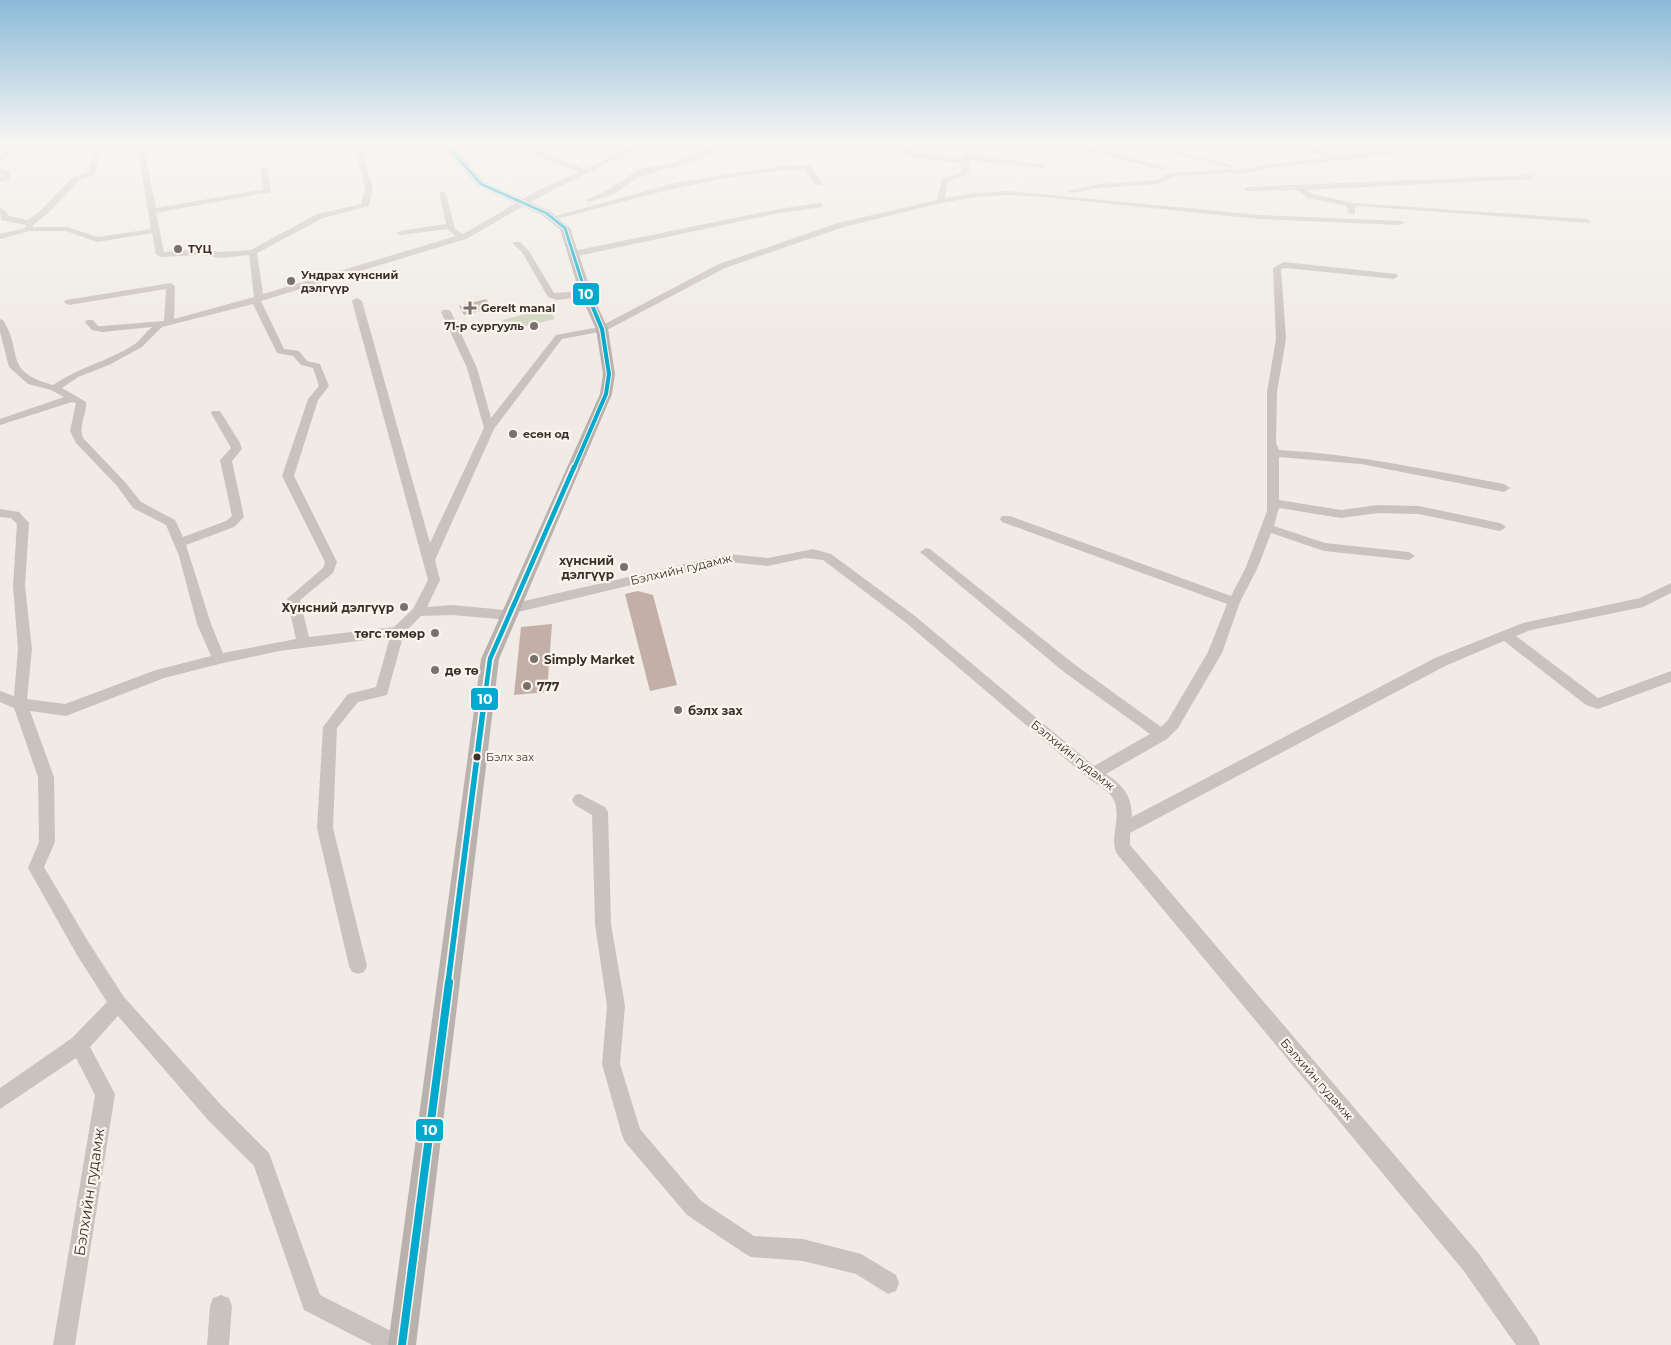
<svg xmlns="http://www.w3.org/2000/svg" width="1671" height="1345" font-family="Montserrat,sans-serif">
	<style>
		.green { fill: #d1d6bf }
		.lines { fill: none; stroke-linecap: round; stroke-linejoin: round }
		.stream { stroke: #a1c2c1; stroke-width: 2 }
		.building { fill: #c3afa7 }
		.minor { fill: #c9c3be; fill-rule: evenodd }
		.major { fill: #b8b1ad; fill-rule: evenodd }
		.bus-1-far4-casing { stroke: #fbf5ee; stroke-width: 5 }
		.bus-1-far3-casing { stroke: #fbf5ee; stroke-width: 6 }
		.bus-1-far2-casing { stroke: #fbf5ee; stroke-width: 8 }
		.bus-1-far1-casing { stroke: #fbf5ee; stroke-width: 9 }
		.bus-1-casing { stroke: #fbf5ee; stroke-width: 11 }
		.bus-1-far4 { stroke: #00a9ce; stroke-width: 3 }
		.bus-1-far3 { stroke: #00a9ce; stroke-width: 4 }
		.bus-1-far2 { stroke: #00a9ce; stroke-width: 4.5 }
		.bus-1-far1 { stroke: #00a9ce; stroke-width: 5.5 }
		.bus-1 { stroke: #00a9ce; stroke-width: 8 }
		.poi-dot { fill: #7a716c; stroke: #fbf5ee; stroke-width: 2 }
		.bus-dot { fill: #3b302b; stroke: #fbf5ee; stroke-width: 2 }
		.labels { text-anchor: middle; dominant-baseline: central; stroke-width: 4.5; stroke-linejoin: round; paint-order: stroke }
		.far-poi-label { font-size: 11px; font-weight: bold; fill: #3b302b; stroke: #fbf5ee; text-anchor: start }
		.bus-label { font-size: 11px; fill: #3b302b; stroke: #fbf5ee; text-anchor: start }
		.poi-label { font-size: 12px; font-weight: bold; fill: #3b302b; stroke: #fbf5ee; text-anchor: start }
		.street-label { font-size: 12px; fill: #3b302b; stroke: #fbf5ee }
		.near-street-label { font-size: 15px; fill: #3b302b; stroke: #fbf5ee }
		.line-badge { stroke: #fbf5ee; stroke-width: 2 }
		.badge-label { font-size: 14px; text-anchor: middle; font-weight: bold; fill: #fff }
	</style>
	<rect width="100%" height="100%" fill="#f0ebe5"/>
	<path class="green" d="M548 308 555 319 509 330 502 320Z"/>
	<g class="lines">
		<path class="stream" d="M694 156 719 144
			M638 176 658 170"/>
	</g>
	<path class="building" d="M486 299 492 308 464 315 459 306Z
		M638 591 653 595 677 685 650 691 625 594Z
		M552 624 547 692 514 695 521 627Z"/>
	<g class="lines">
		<path class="minor" d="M18 144H25L0 162V157Z
			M104 144H112L101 151 95 174 79 181 47 214 34 224 33 227H67L98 237 151 229 137 144H143L156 208 261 190 264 189 260 169 267 167 271 192 156 213 164 252 199 249 221 252 251 250 317 214 361 204 365 188 354 144H360L373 188 369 206 323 218 257 253 263 294 456 236 447 229 400 235 396 233 400 231 446 224 439 191 446 193 455 229 463 234 537 191 579 172 530 153 531 145H535L537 150 585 169 638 144H646L543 195 466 239 261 301 284 349 299 351 307 361 320 364 329 386 318 400 294 476 337 562 333 573 300 600 309 637 394 627 413 609 428 580 352 301 354 299 357 298 362 301 430 543 484 428 467 368 441 312 443 310H449L451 312 477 368 491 418 556 335 599 327 719 264 838 223 937 200 942 179 961 173V163L909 157 893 144H901L914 153 962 159 967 144H973L970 155 1042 164 1046 166 1042 168 969 160V174L948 182 945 198 976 193 1008 191 1259 215 1403 221 1404 223 1400 225 1259 219 1043 197 1008 195 976 197 941 203 844 227 725 268 605 331 562 339 494 429 435 560 440 580 427 607 452 605 505 610 506 606 511 604 728 554 768 558 813 549 831 554 915 616 1094 766 1150 734 1064 672 920 552 926 548 930 549 1074 664 1161 727 1168 720 1208 652 1227 604 1002 522 1000 519 1002 516H1010L1231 596 1246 567 1267 511V392L1276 339 1273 268 1284 262 1397 274 1398 276 1394 279 1285 268 1281 269 1286 339 1277 392 1276 443 1279 450C1355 454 1429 470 1504 484L1510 488 1504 492 1361 464 1279 457V500L1341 510 1378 505 1419 506 1500 523 1506 527 1500 531 1419 514 1378 513 1341 518 1279 508 1274 526 1325 543 1409 552 1415 556 1409 560 1324 551 1271 533 1258 567 1240 602 1222 653 1178 728 1167 739 1106 774C1123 785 1132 796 1132 817L1435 658 1523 623 1640 598 1671 583V593L1643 607 1531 630 1516 636 1598 698 1671 671V682L1598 709 1586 705 1504 641 1445 666 1130 833V845L1479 1254 1537 1337 1540 1345H1516L1463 1270 1117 854C1113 846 1114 840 1115 831 1120 798 1114 795 1088 778L905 622 823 560 805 558 768 566 728 562 514 613 516 615 514 618 509 620 452 615 421 616 404 633 387 695 358 702 337 728 333 828 367 966 364 972 358 974 352 972 349 966 317 828 323 727 348 694 376 687 390 637 279 651 219 664 164 678 66 716 30 711 54 777 55 842 44 867 89 943 124 997 222 1106 269 1153 320 1295 403 1337 406 1345H372L304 1310 254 1166 208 1120 118 1016 90 1047 115 1094 75 1345H53L95 1095 76 1058 0 1109V1088L72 1038 107 1002 77 955 28 868 39 842 38 777 14 708 0 702V691L14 696 18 649 13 586 17 524 11 518 0 517V509L19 512 29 523 25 586 32 649 27 699 65 704 156 670 211 656 197 624 179 556 166 525 133 508 117 486 76 443 70 431 76 403 72 402 0 425V419L64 397 51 390 28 384 9 367 0 332V319L3 320C24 353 2 371 53 385 79 367 109 361 135 344 141 339 146 332 152 327L102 332 92 330 85 322 87 320H93L98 326H102L164 321 166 289 69 305 64 302 66 300 171 283 175 286 174 319 254 297 249 255 221 258 199 255 160 257 156 254 152 233 97 242 66 231H29L0 239V234L25 228 26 225 1 220 0 208 7 212 8 216 28 220 41 210 73 177 89 171 94 150ZM253 304 277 353 293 356 301 365 313 368 319 386 308 399 282 476 325 562 323 568 287 599 296 639 223 653 211 624 186 545 234 527 244 517 232 461 242 449 240 443 220 411H212L211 413 231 448 220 460 232 516 226 521 183 537 175 520 141 502 125 482 84 439C77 427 87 415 86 402L62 388 78 377 109 365 142 347 162 327Z
			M727 144H736L677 167 644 173 612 195 589 202 585 200 606 191 639 169 672 163Z
			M1052 144H1066L1106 151 1166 168 1162 170 1105 155Z
			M1135 144H1147L1236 166 1232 168Z
			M1285 144H1296L1319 149 1332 157 1394 150 1398 152 1394 154 1271 168 1241 174 1227 173 1173 177 1158 184 1100 188 1071 193 1067 191 1100 184 1156 180 1171 173 1227 169 1241 170 1271 164 1324 158 1313 153Z
			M810 165 822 183 821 185H815L805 169C718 173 635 199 552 220L548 218 675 183 782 166Z
			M0 168 9 172 10 179 0 182V177L3 176 0 173Z
			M1530 175H1533V179L1306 190 1313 194 1353 203 1587 219 1591 221 1590 223 1358 206 1355 207V214H1352L1348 212 1347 206 1308 198 1297 190 1248 191 1244 189 1248 187Z
			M819 203H822V207L779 213 573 257 569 254 573 251 779 209Z
			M514 242H520L529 251 554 293 586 291 589 292V296L557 300 548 297 522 252 513 244Z
			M580 794 605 807 608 812 611 924 625 1006 620 1064 640 1129 701 1201 754 1236 803 1239 861 1254 896 1275 899 1283 896 1291 888 1294 856 1274 803 1261 751 1257 744 1253 687 1215 625 1142 622 1135 602 1064 607 1006 595 924 592 815 575 805 572 800 575 795Z
			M221 1295 229 1298 232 1306 229 1345H207L210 1306 213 1298Z"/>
		<path class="major" d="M444 144H452L484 182 550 211 570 228 592 294 608 329 615 374 612 394 499 659 416 1345H388L481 659 600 394 603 374 596 329 580 294 560 229 542 215 478 186 447 151Z"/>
		<g class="bus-1-far4-casing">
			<path id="bus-1-far4" d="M448 144 450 149 481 184 546 213 565 228 584 288"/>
		</g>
		<g class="bus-1-far3-casing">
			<path id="bus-1-far3" d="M574 468 606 394 609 374 602 329 584 286"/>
		</g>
		<g class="bus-1-far2-casing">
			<path id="bus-1-far2" d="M485 696 490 659 574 467"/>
		</g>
		<g class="bus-1-far1-casing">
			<path id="bus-1-far1" d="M448 983 485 695"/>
		</g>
		<g class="bus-1-casing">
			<path id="bus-1" d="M402 1345 449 982"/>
		</g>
		<use href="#bus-1-far4" class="bus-1-far4"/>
		<use href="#bus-1-far3" class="bus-1-far3"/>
		<use href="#bus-1-far2" class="bus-1-far2"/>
		<use href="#bus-1-far1" class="bus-1-far1"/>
		<use href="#bus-1" class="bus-1"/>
	</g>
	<linearGradient id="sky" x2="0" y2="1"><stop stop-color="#8bbad8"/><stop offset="0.43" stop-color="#f8f6f3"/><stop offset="1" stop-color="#f8f6f3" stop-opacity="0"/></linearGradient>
	<rect width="1671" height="332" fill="url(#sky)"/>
	<g class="poi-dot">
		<circle cx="178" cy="249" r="5"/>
		<circle cx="291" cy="281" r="5"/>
		<path d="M467.5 300.5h5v5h5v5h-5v5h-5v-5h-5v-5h5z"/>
		<circle cx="534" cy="326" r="5"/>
		<circle cx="513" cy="434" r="5"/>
		<circle cx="624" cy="567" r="5"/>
		<circle cx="404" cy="607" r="5"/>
		<circle cx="435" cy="633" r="5"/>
		<circle cx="534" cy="659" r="5"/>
		<circle cx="435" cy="670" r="5"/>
		<circle cx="527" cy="686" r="5"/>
		<circle cx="678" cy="710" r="5"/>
	</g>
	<circle class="bus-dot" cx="477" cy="757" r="4.5"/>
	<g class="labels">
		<g class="far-poi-label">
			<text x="188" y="249">ТҮЦ</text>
			<text x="301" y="275">Ундрах хүнсний<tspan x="301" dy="13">дэлгүүр</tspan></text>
			<text x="481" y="308">Gerelt manal</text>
			<text x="524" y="326" text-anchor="end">71-р сургууль</text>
			<text x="523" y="434">есөн од</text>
		</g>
		<g class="bus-label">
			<text x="486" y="757">Бэлх зах</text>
		</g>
		<g class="poi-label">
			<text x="614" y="560" text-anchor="end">хүнсний<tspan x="614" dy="14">дэлгүүр</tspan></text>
			<text x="394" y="607" text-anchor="end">Хүнсний дэлгүүр</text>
			<text x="425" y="633" text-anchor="end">төгс төмөр</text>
			<text x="544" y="659">Simply Market</text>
			<text x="445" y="670">дө тө</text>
			<text x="537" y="686">777</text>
			<text x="688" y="710">бэлх зах</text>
		</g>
		<g class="street-label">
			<text transform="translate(681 569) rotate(-13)">Бэлхийн гудамж</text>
			<text transform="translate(1073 755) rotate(39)">Бэлхийн гудамж</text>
			<text transform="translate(1317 1079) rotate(49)">Бэлхийн гудамж</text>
		</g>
		<g class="near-street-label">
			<text transform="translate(89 1192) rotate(-81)">Бэлхийн гудамж</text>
		</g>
	</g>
	<g class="line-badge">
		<rect x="572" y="282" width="28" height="24" rx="5" fill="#00a9ce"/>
		<rect x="470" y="687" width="29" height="24" rx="5" fill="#00a9ce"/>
		<rect x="415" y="1118" width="29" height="24" rx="5" fill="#00a9ce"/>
	</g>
	<g class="badge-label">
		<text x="586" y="299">10</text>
		<text x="485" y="704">10</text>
		<text x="430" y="1135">10</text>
	</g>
</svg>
